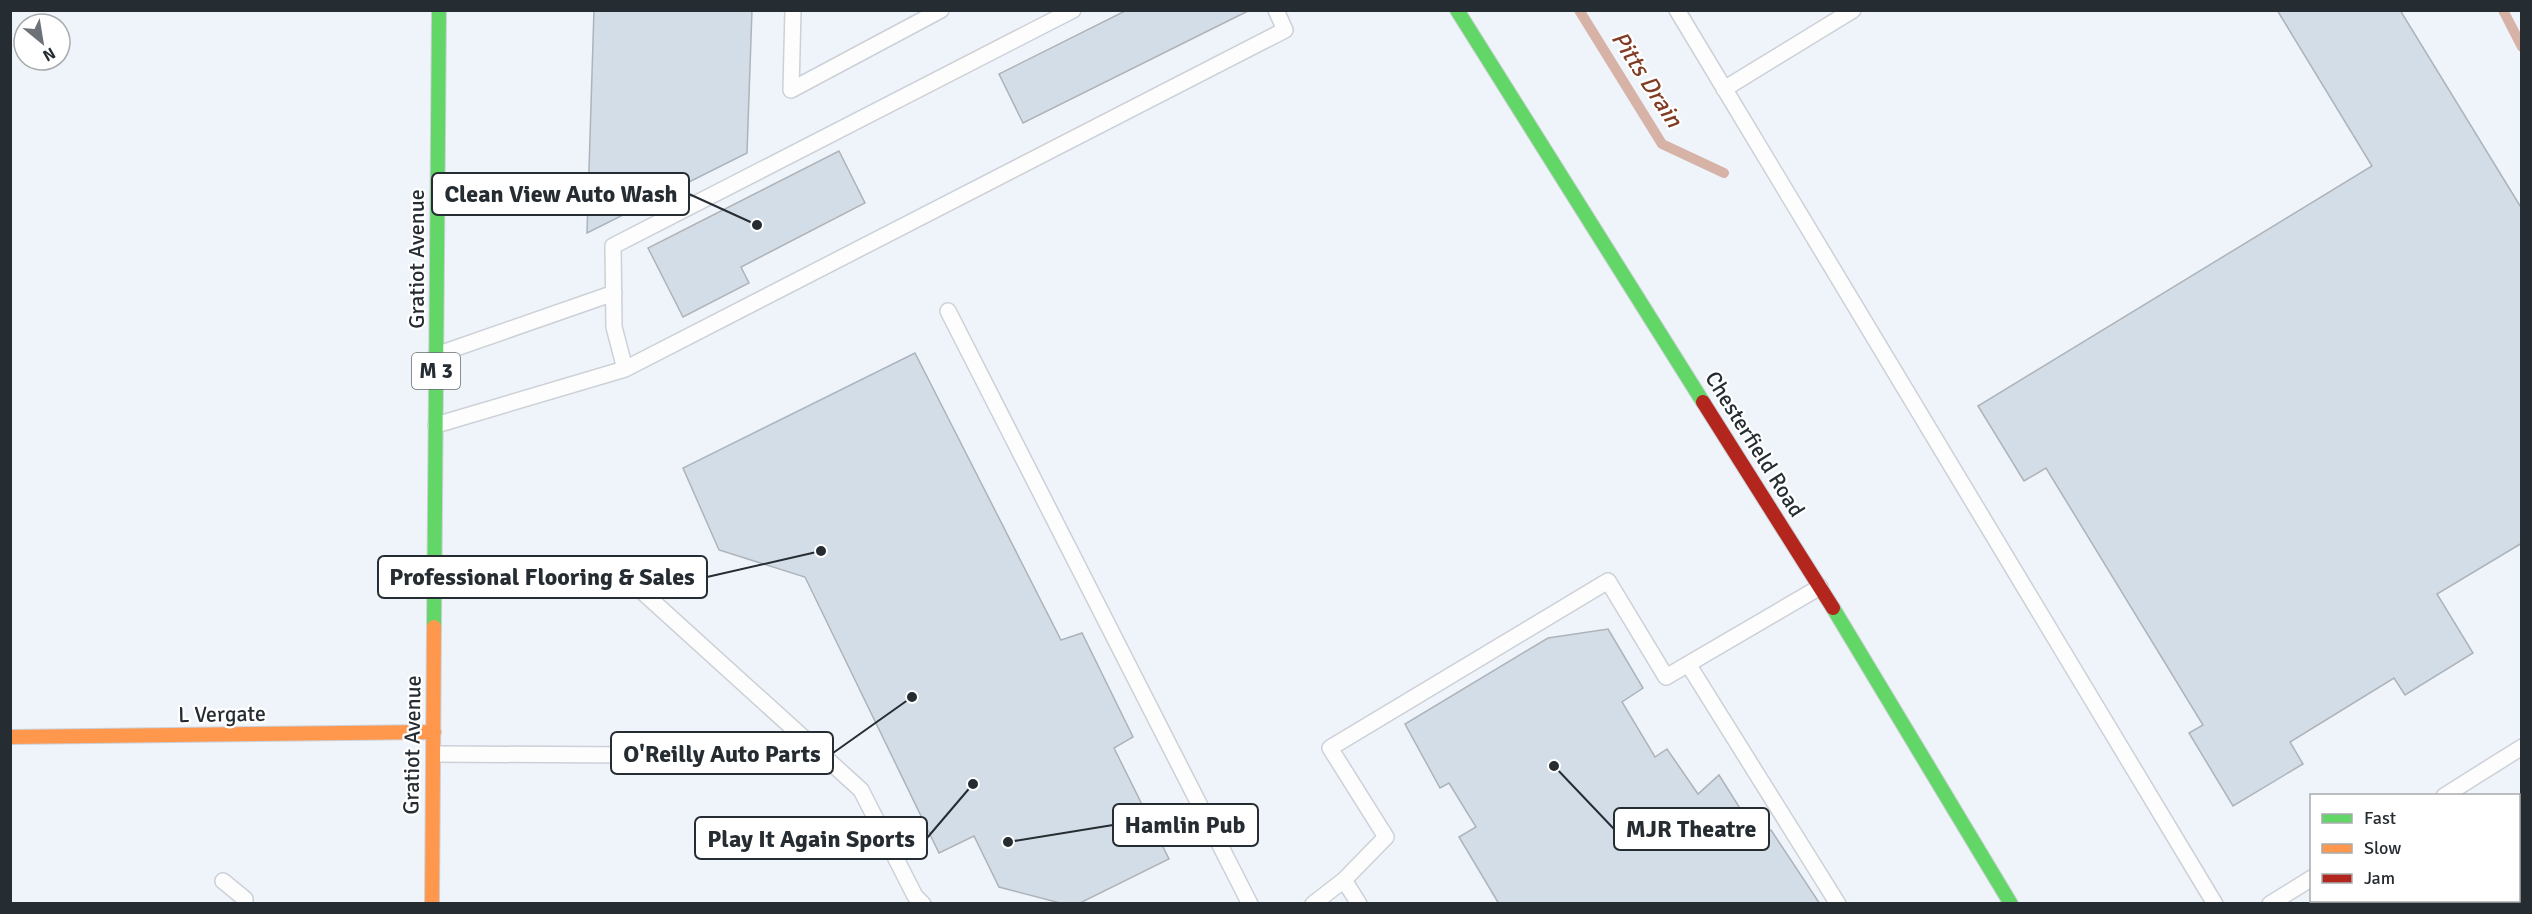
<svg xmlns="http://www.w3.org/2000/svg" width="2532" height="914" font-family="Signika,sans-serif">
	<style>
		.lines { fill: none; stroke-linecap: round; stroke-linejoin: round }
		.stream { stroke: #d6b2a7; stroke-width: 10 }
		.building { fill: #d3dde7; stroke: #aeb3b9; stroke-width: 1.5 }
		.lane-casing { stroke: #ccd1d7; stroke-width: 18 }
		.fast-casing { stroke: #ccd1d7; stroke-width: 16 }
		.slow-casing { stroke: #ccd1d7; stroke-width: 16 }
		.jam-casing { stroke: #ccd1d7; stroke-width: 16 }
		.lane { stroke: #fdfdfe; stroke-width: 15 }
		.fast { stroke: #63d668; stroke-width: 14 }
		.slow { stroke: #ff974d; stroke-width: 14 }
		.jam { stroke: #b3261e; stroke-width: 14 }
		.labels { text-anchor: middle; dominant-baseline: central; stroke-width: 4.5; stroke-linejoin: round; paint-order: stroke }
		.shield { fill: #fff; stroke: #666b70; stroke-width: 1.5 }
		.shield-label { font-size: 21px; font-weight: bold; fill: #252c32 }
		.street-label { font-size: 22px; fill: #252c32; stroke: #fff }
		.water-label { font-size: 24px; font-style: italic; fill: #803c24; stroke: #fff }
		.leader { fill: none; stroke: #252c32; stroke-width: 2 }
		.callout-dot { fill: #252c32; stroke: #fff; stroke-width: 2 }
		.callout { fill: #fff; stroke: #252c32; stroke-width: 2 }
		.callout-label { font-size: 24px; text-anchor: middle; font-weight: bold; fill: #252c32 }
	</style>
	<rect width="100%" height="100%" fill="#eff4fa"/>
	<g class="lines">
		<path class="stream" d="M1579 10 1662 144 1724 173
			M2503 10 2522 47"/>
	</g>
	<path class="building" d="M594 10H752L747 153 587 233Z
		M1127 10H1250L1023 123 999 74Z
		M2277 10H2400L2522 209V543L2437 594 2473 653 2405 695 2394 678 2290 742 2303 764 2233 806 2189 733 2203 725 2046 468 2024 481 1978 406 2372 166Z
		M839 151 865 203 741 267 749 283 683 317 648 248Z
		M915 353 1061 640 1082 633 1133 737 1114 748 1169 859 1078 904H1064L999 887 974 836 939 853 805 577 719 550 683 468Z
		M1608 629 1643 688 1622 702 1655 757 1667 749 1698 794 1719 775 1758 837 1771 830 1820 904H1499L1459 837 1476 827 1449 783 1440 788 1405 724 1548 638Z"/>
	<g class="lines">
		<g class="lane-casing">
			<path id="lane" d="M793 10 791 90 941 10
				M1677 10 2215 904
				M1724 89 1853 10
				M948 311 1250 904
				M436 355 614 293
				M625 369 614 327 613 246 1073 10
				M436 425 625 369 1285 30 1276 10
				M636 586 861 790 915 896 923 904
				M1688 664 1838 904
				M434 754 633 755
				M2444 796 2522 747
				M1344 880 1386 837 1330 748 1608 581 1666 677 1820 587
				M223 881 245 899V904
				M1313 904 1344 880 1359 904
				M2270 904 2312 878"/>
		</g>
		<g class="fast-casing">
			<path id="fast" d="M1457 10 1703 402
				M1833 608 2011 904
				M434 627 439 10"/>
		</g>
		<g class="slow-casing">
			<path id="slow" d="M10 737 434 732
				M432 904 434 627"/>
		</g>
		<g class="jam-casing">
			<path id="jam" d="M1703 402 1833 608"/>
		</g>
		<use href="#lane" class="lane"/>
		<use href="#fast" class="fast"/>
		<use href="#slow" class="slow"/>
		<use href="#jam" class="jam"/>
	</g>
	<g class="labels">
		<rect class="shield" x="412" y="353" width="48" height="36" rx="4.5"/>
		<g class="shield-label">
			<text x="436" y="371">M 3</text>
		</g>
		<g class="street-label">
			<text transform="translate(416 259) rotate(-90)">Gratiot Avenue</text>
			<text transform="translate(1755 444) rotate(58)">Chesterfield Road</text>
			<text transform="translate(222 714) rotate(-1)">L Vergate</text>
			<text transform="translate(412 745) rotate(-89)">Gratiot Avenue</text>
		</g>
		<g class="water-label">
			<text transform="translate(1647 79) rotate(57)">Pitts Drain</text>
		</g>
	</g>
	<path class="leader" d="M757 225L689 194M821 551L707 577M912 697L833 753M1008 842L1113 825M1554 766L1614 829M973 784L927 838"/>
	<g class="callout-dot">
		<circle cx="757" cy="225" r="6"/>
		<circle cx="821" cy="551" r="6"/>
		<circle cx="912" cy="697" r="6"/>
		<circle cx="1008" cy="842" r="6"/>
		<circle cx="1554" cy="766" r="6"/>
		<circle cx="973" cy="784" r="6"/>
	</g>
	<g class="callout">
		<rect x="432" y="173" width="257" height="42" rx="6"/>
		<rect x="378" y="556" width="329" height="42" rx="6"/>
		<rect x="611" y="732" width="222" height="42" rx="6"/>
		<rect x="1113" y="804" width="145" height="42" rx="6"/>
		<rect x="1614" y="808" width="155" height="42" rx="6"/>
		<rect x="695" y="817" width="232" height="42" rx="6"/>
	</g>
	<g class="callout-label">
		<text x="561" y="202">Clean View Auto Wash</text>
		<text x="542" y="585">Professional Flooring &amp; Sales</text>
		<text x="722" y="762">O'Reilly Auto Parts</text>
		<text x="1185" y="833">Hamlin Pub</text>
		<text x="1691" y="837">MJR Theatre</text>
		<text x="811" y="847">Play It Again Sports</text>
	</g>
	<rect width="2532" height="914" fill="none" stroke="#252c32" stroke-width="24"/>
	<rect x="2310" y="794" width="210" height="108" fill="#ffffff" stroke="#a8abad" stroke-width="1.5"/>
	<rect x="2322" y="814" width="30" height="9" fill="#63d668" stroke="#a8abad" stroke-width="1.5"/>
	<text x="2364" y="824" font-size="18" fill="#252c32">Fast</text>
	<rect x="2322" y="844" width="30" height="9" fill="#ff974d" stroke="#a8abad" stroke-width="1.5"/>
	<text x="2364" y="854" font-size="18" fill="#252c32">Slow</text>
	<rect x="2322" y="874" width="30" height="9" fill="#b3261e" stroke="#a8abad" stroke-width="1.5"/>
	<text x="2364" y="884" font-size="18" fill="#252c32">Jam</text>
	<g transform="translate(42 42) rotate(150)"><circle r="28" fill="#ffffff" stroke="#a8abad" stroke-width="1.5"/>
	<path d="M0-4.5L10 22L0 15L-10 22Z" fill="#6c7278"/>
	<text y="-9" font-size="16" font-weight="bold" text-anchor="middle" fill="#252c32">N</text>
	</g>
</svg>
